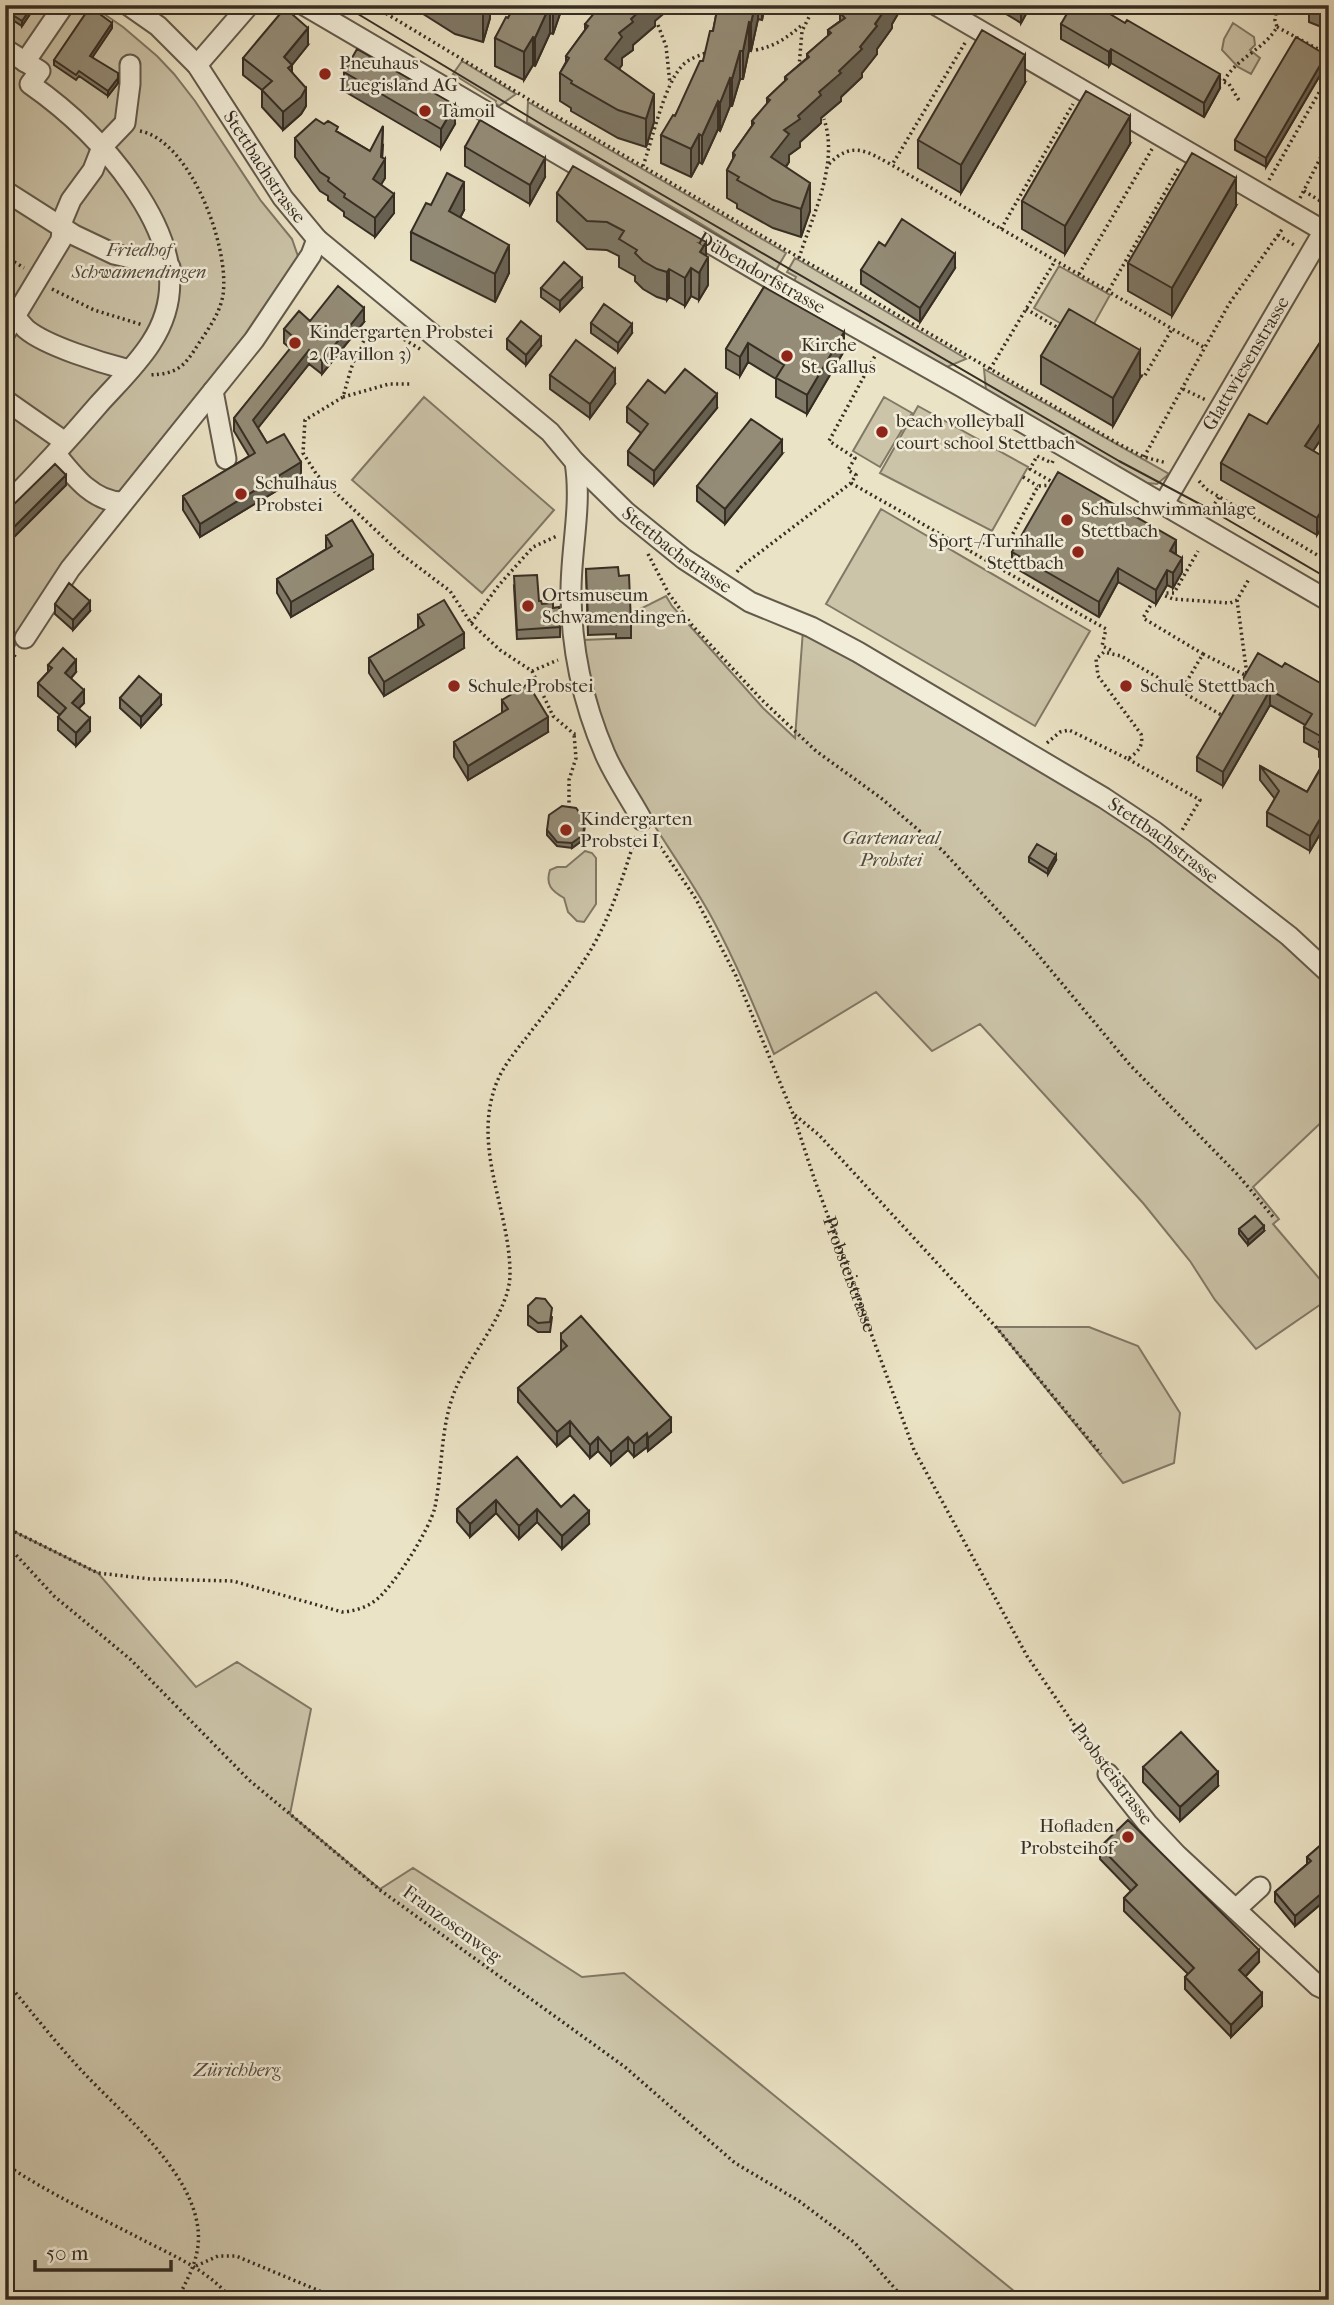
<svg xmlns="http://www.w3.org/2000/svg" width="1334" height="2305" font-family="'IM FELL French Canon',serif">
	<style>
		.green { fill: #ccc4a9; stroke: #817866; stroke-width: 2 }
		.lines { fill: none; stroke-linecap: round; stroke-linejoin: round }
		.minor-casing { stroke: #635a4c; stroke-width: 23 }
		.path { stroke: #362d23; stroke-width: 3.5; stroke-dasharray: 2 3.5; stroke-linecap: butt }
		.minor { stroke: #f2edd9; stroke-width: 19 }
		.tram { stroke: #362d23; stroke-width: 2 }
		.wall { fill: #7f7866; stroke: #362d23; stroke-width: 2 }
		.shaded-wall { fill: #686253; stroke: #362d23; stroke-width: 2 }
		.building { fill: #948c77; stroke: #362d23; stroke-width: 2 }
		.poi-dot { fill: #8f2418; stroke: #f2edd9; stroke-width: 2.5 }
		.labels { text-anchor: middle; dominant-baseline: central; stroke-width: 5; stroke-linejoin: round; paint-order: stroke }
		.poi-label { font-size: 19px; fill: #362d23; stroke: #f2edd9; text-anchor: start }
		.street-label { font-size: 19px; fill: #362d23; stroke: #f2edd9 }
		.park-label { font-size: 19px; font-style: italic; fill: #544b3e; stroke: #f2edd9 }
	</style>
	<rect width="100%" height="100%" fill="#ebe3c5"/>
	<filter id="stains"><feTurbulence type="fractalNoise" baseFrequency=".00286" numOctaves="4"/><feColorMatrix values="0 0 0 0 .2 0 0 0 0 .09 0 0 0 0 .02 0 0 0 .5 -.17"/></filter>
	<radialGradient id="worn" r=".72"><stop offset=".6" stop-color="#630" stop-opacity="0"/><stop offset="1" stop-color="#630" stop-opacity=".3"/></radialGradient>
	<path class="green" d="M5 5H57L68 17 79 5H91L123 27 157 56 174 74 195 101 261 201 292 239 300 262 250 338 66 566 5 661Z
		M1233 23 1254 37 1255 45 1250 50 1260 58 1251 74 1238 67 1222 50 1224 39Z
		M462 61 516 94 499 106 495 103 496 101 453 74Z
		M528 102 786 253 776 270 698 222 527 122Z
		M795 258 965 358 966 359 947 367 794 281 796 277 787 272Z
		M1059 266 1110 295 1086 338 1034 308Z
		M984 369 1169 474 1157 484 1147 483 986 390Z
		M424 397 554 510 482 593 352 480Z
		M884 397 912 413 880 467 853 451Z
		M918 406 1028 467 992 531 880 473Z
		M881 509 1090 631 1035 726 826 604Z
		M666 596 672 606 763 708 795 738 803 630 1152 837 1329 980V1115L1253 1187 1279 1219 1273 1224 1329 1290 1327 1300 1256 1349 1215 1300 1190 1261 1143 1203 980 1024 932 1051 876 992 774 1054C755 1008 736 962 712 918 680 859 635 806 610 743 596 710 589 675 583 640L631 638 630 614Z
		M585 851 592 853 596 858V904L584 922 577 921 568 912 564 898C552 891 545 885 550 870L557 867H566Z
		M996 1327H1089L1138 1346 1180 1413 1174 1463 1123 1483Z
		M5 1527 98 1573 196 1687 237 1662 311 1709 290 1814 380 1889 413 1868 582 1977 624 1973 1025 2300H5Z"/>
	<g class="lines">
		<g class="minor-casing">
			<g id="minor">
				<path id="s2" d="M128 5 158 26 197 65 283 198 317 239 550 432 575 462 626 512 684 559 750 602 811 627 858 652 1104 798 1155 832 1289 936 1329 973"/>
				<path id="s3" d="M304 5 783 286 962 387 1329 601"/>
				<path d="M936 5 1329 234"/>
				<path d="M5 49 40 71 30 84C70 112 105 146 132 185 166 234 187 288 151 343 137 365 117 384 99 404 69 439 38 473 5 506"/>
				<path d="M25 62 64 5"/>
				<path d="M197 65 249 5"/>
				<path d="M5 191 74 235 114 254 170 267"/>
				<path d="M6 310C15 315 19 322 26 329 46 346 102 363 129 370"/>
				<path d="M5 333 61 240 63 219 71 200 93 170 102 147 125 123 130 84V65"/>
				<path d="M213 391 226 459"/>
				<path d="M5 400 65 442"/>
				<path d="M56 454C73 475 93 502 122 502"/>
				<path d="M575 462C582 505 571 548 571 591 571 647 583 703 605 754 615 777 630 798 642 820"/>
				<path id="s4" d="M1163 505 1329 222"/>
				<path d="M25 638 70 569 254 340 311 255 317 239"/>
				<path d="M1108 1774 1147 1823 1177 1855 1303 1972 1318 1986 1329 1991"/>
				<path d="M1236 1909 1260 1887"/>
			</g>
		</g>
		<g class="path">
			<path d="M372 5 553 114 1117 443 1144 457 1167 463"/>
			<path d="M658 25 666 46 670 84"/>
			<path d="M1277 27 1329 55"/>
			<path d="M965 43 892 165 1205 348"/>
			<path d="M756 50C776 46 788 37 803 24"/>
			<path d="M799 67 802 31 815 5"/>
			<path d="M1219 80 1229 84 1240 102"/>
			<path d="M1224 81C1237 57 1264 50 1277 27L1275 20 1277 5"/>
			<path d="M140 131C191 141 230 248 223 295 220 313 209 328 199 343 184 367 178 374 148 375"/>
			<path d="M829 164C852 140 868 152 892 165"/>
			<path d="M643 166C652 141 664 85 682 66 688 59 698 56 706 53"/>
			<path d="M1269 180 1329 75"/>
			<path d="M1304 191 1322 202"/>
			<path d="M1300 198 1329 141"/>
			<path d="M1001 229 1073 104"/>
			<path d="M1278 235 1294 245"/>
			<path d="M5 256 24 268"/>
			<path d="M799 258C813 214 839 164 824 119"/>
			<path d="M1079 274 1152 149"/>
			<path d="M52 289 94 310 143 325"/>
			<path d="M1109 290 1180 166"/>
			<path d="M1026 309 1060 329"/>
			<path d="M420 349 392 332 373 330C355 347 350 373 343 397L305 420 303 453 317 475 401 554 450 591 471 623 500 650 532 671 558 660"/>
			<path d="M990 369 1055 261"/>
			<path d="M1136 373 1144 377 1172 329"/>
			<path d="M1183 389 1206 400"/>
			<path d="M343 397 389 384H411"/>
			<path d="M1144 457 1229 304 1283 228"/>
			<path d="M1053 461 1052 463 1037 456 1030 469 1054 483"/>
			<path d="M1023 477 1038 486"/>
			<path d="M1199 481 1206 489 1329 562"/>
			<path d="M851 483 1106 629 1102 646 1113 651"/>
			<path d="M1209 513 1219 497"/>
			<path d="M967 550 973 540 982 544 990 533 1008 543 1038 486 1053 485"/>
			<path d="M648 554 669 594 692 625 762 700 816 751 881 798 943 851 1034 950 1130 1065 1238 1175 1274 1218"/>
			<path d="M737 572 742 566 851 483 856 475 848 470 855 458 829 441 875 356"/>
			<path d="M1161 593H1174L1198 551"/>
			<path d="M1160 594 1173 599 1230 603 1237 600 1249 579"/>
			<path d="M1237 600 1247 675"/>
			<path d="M471 623 499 585 533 547 557 536"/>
			<path d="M1203 654 1247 676"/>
			<path d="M5 670 17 652"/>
			<path d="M532 671 553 716 574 734H578"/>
			<path d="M1181 691 1223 716 1224 714"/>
			<path d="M1047 743 1060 732 1069 730 1128 759C1137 752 1144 747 1141 734L1098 676 1096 659 1104 652 1121 656 1181 691 1203 654 1143 618 1155 598"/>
			<path d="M1128 759 1200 800 1181 832"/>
			<path d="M569 808V780L576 758 574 734"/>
			<path id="s1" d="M651 833 696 899 736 976 793 1114 814 1178 914 1450 1027 1656 1099 1761"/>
			<path d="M795 1115 819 1135 996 1327 1101 1454"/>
			<path d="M5 1527 98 1573 150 1579 233 1581 342 1612C354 1611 366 1608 376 1600 394 1586 430 1529 435 1507 443 1467 440 1425 456 1388 471 1353 510 1311 510 1274 510 1210 473 1151 495 1087 501 1069 514 1053 526 1038 545 1013 566 988 583 962 609 924 622 879 636 836"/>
			<path d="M5 1543 54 1596 130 1659 249 1780 290 1814 380 1890 625 2067 735 2163 799 2201 855 2243 905 2300"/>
			<path d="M5 1980C31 2011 55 2042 82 2071 122 2114 191 2169 198 2229 201 2256 189 2276 177 2300"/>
			<path d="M5 2164C48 2193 97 2216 143 2240 174 2256 210 2271 232 2300"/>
			<path d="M196 2266 218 2256H236L341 2300"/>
		</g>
		<use href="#minor" class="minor"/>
		<path class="tram" d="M343 5 546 127 1119 461 1211 510 1329 579"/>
	</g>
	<path class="wall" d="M5 5H36L22 26 5 15Z
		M409 5H490V18L483 42 455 34Z
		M515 5H567L566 8H562L553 34 550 33 535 66 533 65 524 80 495 66V38L508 18Z
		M718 5H765L762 20 758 19 751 51 749 50 743 79H740L732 106H730L720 131 718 129 702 164 699 162 691 177 661 163V135L675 116 703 61 713 31Z
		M899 5V12L892 24V28L877 49V54L862 73V77L841 97V101L821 118V123L800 142V147L789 155V162L786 167 810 211 801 237 773 228 737 208V204L727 198V170L733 159V153L752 126V121L767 104V98L785 81V77L807 58V54L828 36V30L840 21V13Z
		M991 5H1031L1021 23Z
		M1329 5V30L1309 22V8Z
		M655 21V26L633 45V50L622 58V65L619 69 654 122 646 147 618 138 571 111V108L560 101V73L566 62V56L585 30V24Z
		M1061 24 1220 88 1204 117 1111 63 1109 66 1061 39Z
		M112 28 92 57 118 83 108 96 79 76 76 80 54 65V60Z
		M308 45 292 65V72L306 106 301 114 283 130 262 107V90L243 75V58Z
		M1326 65 1266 167 1235 150V140Z
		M344 72 455 124 441 148 344 91Z
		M1025 83 961 193 918 168V140Z
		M338 132 370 151 383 145 382 158 385 178 381 184 394 213 375 237 344 216V212L328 200V196L320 191 295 157V138Z
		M1130 144 1065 254 1022 229V201Z
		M465 147 545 177 530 204 465 166Z
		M557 193 706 256 708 285 699 300 691 296 685 306 669 297 667 300 657 297 643 289 635 281V276L619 267V256L607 250 587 249 557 221Z
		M431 205 464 210 460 218 509 273 495 302 411 260V232Z
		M1236 206 1172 316 1128 291V263Z
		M885 246 955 268 920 322 861 284V270Z
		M764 287 844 351 807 414 776 397V379L748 362 740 376 726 368V349Z
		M541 288H582L560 311 541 297Z
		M310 321 364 322 322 374 309 364 258 428 267 443 301 476 200 537 183 510V496L249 456 234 431V418L291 349 284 343V329Z
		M591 323 632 333 618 352 591 333Z
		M1329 324V427L1313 451 1329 460V515L1317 535 1221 480V463L1267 424 1321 341Z
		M507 339 541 346 526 365 507 349Z
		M1041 356 1140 378 1113 426 1041 384Z
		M550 375 615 384 590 418 550 389Z
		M665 393 717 408 654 485 628 465V451L641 433 627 422V407Z
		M782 454 725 524 697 501V486Z
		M66 485 14 537 5 529V513Z
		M326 536 373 569 291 617 277 593V579L326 549Z
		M1012 552 1176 554 1182 572 1173 588 1167 585 1156 604 1118 582 1099 617 1012 566Z
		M586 569 619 576 631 623V638H616V634L588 635Z
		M514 586 542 604 553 608 560 627V637L517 639Z
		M55 604 90 611 73 630 55 614Z
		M418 615 464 648 384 696 369 673V658L418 629Z
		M48 665 76 672 71 678 84 703 79 708 90 731 76 746 58 730V717L60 715 38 696V683L48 672Z
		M1282 667 1329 688V828L1324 836 1320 834 1310 851 1267 826V812L1275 799 1260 780V766L1307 792 1325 760 1319 757V750L1304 742V727L1305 725 1270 705 1223 786 1197 771V757Z
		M120 698 161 705 141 727 120 708Z
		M502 700 548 732 468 780 454 757V742L502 713Z
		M585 825 583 840 572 848 557 846 547 835V830Z
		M1029 857 1056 860 1048 874 1029 862Z
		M1239 1229 1264 1231 1248 1245 1239 1234Z
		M528 1306 552 1317 550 1332H538L528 1325Z
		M561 1334 671 1432 648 1451 647 1447 634 1457 628 1450 611 1465 598 1451 590 1458 570 1435 557 1446 518 1402V1388L561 1351Z
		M517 1457 561 1507 589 1524 562 1549 537 1522 519 1539 496 1513 470 1537 457 1522V1509Z
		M1143 1767 1218 1786 1180 1821 1143 1782Z
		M1329 1838V1897L1295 1926 1275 1902V1892L1307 1864V1857Z
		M1100 1847 1259 1962 1245 1977 1262 2006 1231 2037 1185 1989V1977L1188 1974 1124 1911V1898L1131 1891 1100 1859Z"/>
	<path class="shaded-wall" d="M33 5H36L22 26V21Z
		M485 5H490V18L483 42V14Z
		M550 5V33L535 66V38Z
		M553 5H562V8L553 34Z
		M646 5H674L655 21V26L633 45V50L622 58V65L605 87V59L619 33 631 19Z
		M755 5H758V19L751 51V23Z
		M762 5H765L762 20Z
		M888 5H899V12L892 24V28L877 49V54L862 73V77L841 97V101L821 118V123L800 142V147L789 155V162L771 185V157L784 130 860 47Z
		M1023 5H1031L1021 23V8Z
		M749 22V50L743 79V51Z
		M112 23V28L90 61V56Z
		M308 28V45L292 65V82L284 57Z
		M533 37V65L524 80V52Z
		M1111 49V63L1109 66V52Z
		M740 51V79L732 106V79Z
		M1025 55V83L961 193V165Z
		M1326 55V65L1266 167V158Z
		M1220 74V88L1204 117V103Z
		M118 78V83L108 96V91Z
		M730 78V106L720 131V103Z
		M306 88V106L301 114 283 130V112Z
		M654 94V122L646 147V119Z
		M718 101V129L702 164V136Z
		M455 105V124L441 148V129Z
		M1130 116V144L1065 254V226Z
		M383 126 382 164 385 159V178L373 198V179Z
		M699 134V162L691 177V149Z
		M545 158V177L530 204V185Z
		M1236 178V206L1172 316V288Z
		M464 182V210L449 239V211Z
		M810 183V211L801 237V209Z
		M394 194V213L375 237V218Z
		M706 242V261L708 257V285L699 300 700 252Z
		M509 245V273L495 302V274Z
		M955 254V268L920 322V308Z
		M691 268V296L685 306V278Z
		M669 269V297L667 300V272Z
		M582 278V288L560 311V301Z
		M364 308V322L322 374V361Z
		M632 324V333L618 352V343Z
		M844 332V351L807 414V395Z
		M541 337V346L526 365V355Z
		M748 343V362L740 376V357Z
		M309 350V364L253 434V420Z
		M1140 350V378L1113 426V398Z
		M615 369V384L590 418V404Z
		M717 394V408L654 485V471Z
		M1329 410V427L1305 463V446Z
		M782 440V454L725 524V509Z
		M301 462V476L200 537V524Z
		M66 475V485L14 537V527Z
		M1329 498V515L1317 535V518Z
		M1176 540V554L1170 551Z
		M373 555V569L291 617V602Z
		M1182 558V572L1173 588V573Z
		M1118 568V582L1099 617V602Z
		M1167 570V585L1156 604V590Z
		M90 601V611L73 630V620Z
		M464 633V648L384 696V682Z
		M76 660V672L65 685V673Z
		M84 690V703L72 715V703Z
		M1270 690V705L1223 786V772Z
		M161 695V705L141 727V717Z
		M548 717V732L468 780V766Z
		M90 718V731L76 746V733Z
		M1329 814V828L1324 836V822Z
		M1320 819V834L1310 851V836Z
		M585 820 583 840 572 848V843Z
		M1056 855V860L1048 874V869Z
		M1264 1226V1231L1248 1245V1240Z
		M671 1418V1432L648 1451V1438Z
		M570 1421V1435L557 1446V1432Z
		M647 1433V1447L634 1457V1444Z
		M598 1437V1451L590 1458V1445Z
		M628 1437V1450L611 1465V1452Z
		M496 1500V1513L470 1537V1524Z
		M537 1509V1522L519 1539V1526Z
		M589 1511V1524L562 1549V1536Z
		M1218 1772V1786L1180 1821V1807Z
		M1329 1881V1897L1295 1926V1916Z
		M1259 1950V1962L1239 1983V1970Z
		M1262 1993V2006L1231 2037V2025Z"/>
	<path class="building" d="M5 5H33L22 21 5 10Z
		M454 5H485L483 14Z
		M515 5H550L535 38 533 37 524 52 495 38 506 17 508 18Z
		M601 5H646L631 19 633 22 619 33 622 37 605 59 654 94 646 119 618 110 571 83 572 81 560 73 569 58 566 56 588 26 585 24Z
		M718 5H755L751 23 749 22 743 51H740L732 79 730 78 720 103 718 101 702 136 699 134 691 149 661 135 673 115 675 116 700 61H703L710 31H713Z
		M849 5H888L875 24 877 26 860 47 862 49 839 71 841 73 819 92 821 95 798 116 800 119 784 130 789 134 771 157 810 183 801 209 773 200 737 180 739 177 727 170 735 155 733 153 754 123 752 121 770 100 767 98 787 79 785 77 809 57 807 54 831 33 828 30 845 18 840 13Z
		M1072 5H1095L1125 23 1127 20 1220 74 1204 103 1111 49 1109 52 1061 24Z
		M1310 5H1329V16L1309 8Z
		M90 7 112 23 90 56 118 73V78L108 91 79 71 76 75 54 60Z
		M285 8 308 28 284 57 292 65 288 68 306 88 301 97 283 112 262 90 272 81 243 58Z
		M982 30 1025 55 961 165 918 140Z
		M1296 37 1326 55 1266 158 1235 140Z
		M357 49 455 105 441 129 344 72Z
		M1086 91 1130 116 1065 226 1022 201Z
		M316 119 324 124 328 121 338 127 336 131 370 151 383 126 381 157 385 159 373 179 394 194 375 218 344 197 345 194 328 181 329 178 320 172 295 138Z
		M480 120 545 158 530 185 465 147Z
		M1192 153 1236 178 1172 288 1128 263Z
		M573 166 706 242 700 252 708 257 699 273 691 268 685 278 669 269 667 272 657 269 643 261 635 253 637 250 619 239 624 231 607 222 587 221 557 193Z
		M447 173 464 182 449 211 509 245 495 274 411 232 426 203 431 205Z
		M902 219 955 254 920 308 861 270 879 242 885 246Z
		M564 262 582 278 560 301 541 288Z
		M338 286 364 308 322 361 309 350 253 420 267 443 284 434 301 462 200 524 183 496 255 453 234 418 297 340 284 329 299 311 310 321Z
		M764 287 844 332 807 395 776 378 784 365 748 343 740 357 726 349Z
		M604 304 632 324 618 343 591 323Z
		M1069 309 1140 350 1113 398 1041 356Z
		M521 321 541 337 526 355 507 339Z
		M1329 324V410L1305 446 1329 460V498L1317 518 1221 463 1249 414 1267 424 1321 341Z
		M576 340 615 369 590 404 550 375Z
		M685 369 717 394 654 471 628 451 648 424 627 407 648 380 665 393Z
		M751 419 782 440 725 509 697 486Z
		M55 464 66 475 14 527 5 519V513Z
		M1058 472 1176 540 1170 551 1182 558 1173 573 1167 570 1156 590 1118 568 1099 602 1012 552Z
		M352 520 373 555 291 602 277 579 332 546 326 536Z
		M618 567 619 576 629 575 631 623 616 624V619L588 621 586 569Z
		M537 575 539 601H541L542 604 553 603V608L559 607 560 627 517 630 514 576Z
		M69 583 90 601 73 620 55 604Z
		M444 600 464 633 384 682 369 658 424 625 418 615Z
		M63 648 76 660 65 673 84 690 72 703 90 718 76 733 58 717 66 708 38 683 52 668 48 665Z
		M1258 653 1282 667 1285 663 1329 688V747L1319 742 1322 737 1304 727 1312 714 1270 690 1223 772 1197 757Z
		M139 676 161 695 141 717 120 698Z
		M528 684 548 717 468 766 454 742 508 709 502 700Z
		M1329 754V814L1324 822 1320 819 1310 836 1267 812 1279 791 1260 766 1307 792Z
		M562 806 576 808 585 820 583 835 572 843 557 842 547 830 549 815Z
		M1037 844 1056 855 1048 869 1029 857Z
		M1255 1216 1264 1226 1248 1240 1239 1229Z
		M536 1298 545 1299 552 1308 550 1322 538 1323 528 1315V1306Z
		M581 1316 671 1418 648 1438 647 1433 634 1444 628 1437 611 1452 598 1437 590 1445 570 1421 557 1432 518 1388 567 1346 561 1339V1334Z
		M517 1457 561 1507 574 1495 589 1511 562 1536 537 1509 519 1526 496 1500 470 1524 457 1509Z
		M1181 1732 1218 1772 1180 1807 1143 1767Z
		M1128 1820 1259 1950 1239 1970 1262 1993 1231 2025 1185 1977 1194 1968 1124 1898 1137 1885 1100 1847Z
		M1329 1838V1887L1295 1916 1275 1892 1311 1861 1307 1857Z"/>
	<g class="poi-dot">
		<circle cx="325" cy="74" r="7"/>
		<circle cx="425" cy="111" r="7"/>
		<circle cx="295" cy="343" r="7"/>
		<circle cx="787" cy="356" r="7"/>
		<circle cx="882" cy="432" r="7"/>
		<circle cx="241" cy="494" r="7"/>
		<circle cx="1067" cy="520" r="7"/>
		<circle cx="1078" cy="552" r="7"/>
		<circle cx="528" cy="606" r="7"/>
		<circle cx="454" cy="686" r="7"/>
		<circle cx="1126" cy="686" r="7"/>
		<circle cx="566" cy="830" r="7"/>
		<circle cx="1128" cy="1837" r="7"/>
	</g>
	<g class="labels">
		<g class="poi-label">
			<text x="339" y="63">Pneuhaus<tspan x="339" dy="22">Luegisland AG</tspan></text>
			<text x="439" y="111">Tamoil</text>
			<text x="309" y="332">Kindergarten Probstei<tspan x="309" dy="22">2 (Pavillon 3)</tspan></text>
			<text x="801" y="345">Kirche<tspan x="801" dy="22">St. Gallus</tspan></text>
			<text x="896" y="421">beach volleyball<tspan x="896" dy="22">court school Stettbach</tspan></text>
			<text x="255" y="483">Schulhaus<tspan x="255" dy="22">Probstei</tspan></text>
			<text x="1081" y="509">Schulschwimmanlage<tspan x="1081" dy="22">Stettbach</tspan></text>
			<text x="1064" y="541" text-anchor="end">Sport-/Turnhalle<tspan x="1064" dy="22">Stettbach</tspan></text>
			<text x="542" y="595">Ortsmuseum<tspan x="542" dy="22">Schwamendingen</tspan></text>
			<text x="468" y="686">Schule Probstei</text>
			<text x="1140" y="686">Schule Stettbach</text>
			<text x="580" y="819">Kindergarten<tspan x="580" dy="22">Probstei I</tspan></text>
			<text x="1114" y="1826" text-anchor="end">Hofladen<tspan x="1114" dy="22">Probsteihof</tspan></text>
		</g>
		<g class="street-label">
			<text stroke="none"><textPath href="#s2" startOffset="214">Stettbachstrasse</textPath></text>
			<text stroke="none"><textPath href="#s3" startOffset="530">Dübendorfstrasse</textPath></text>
			<text stroke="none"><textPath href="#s4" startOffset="164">Glattwiesenstrasse</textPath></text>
			<text stroke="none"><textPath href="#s2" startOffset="780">Stettbachstrasse</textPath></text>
			<text stroke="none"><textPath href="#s2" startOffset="1348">Stettbachstrasse</textPath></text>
			<text stroke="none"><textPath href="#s1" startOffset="486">Probsteistrasse</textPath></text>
			<text transform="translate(1112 1774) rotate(53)">Probsteistrasse</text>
			<text transform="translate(452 1924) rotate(36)">Franzosenweg</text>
		</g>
		<g class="park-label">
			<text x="139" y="250">Friedhof<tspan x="139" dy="22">Schwamendingen</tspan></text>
			<text x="891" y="838">Gartenareal<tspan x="891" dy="22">Probstei</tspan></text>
			<text x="237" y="2070">Zürichberg</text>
		</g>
	</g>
	<rect width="1334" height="2305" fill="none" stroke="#ebe3c5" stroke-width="28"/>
	<rect x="7" y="7" width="1320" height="2291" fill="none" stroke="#362d23" stroke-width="3.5"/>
	<rect x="14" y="14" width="1306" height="2277" fill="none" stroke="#362d23" stroke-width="2"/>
	<path d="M35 2260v10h136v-10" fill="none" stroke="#362d23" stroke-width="3.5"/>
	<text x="46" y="2260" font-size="21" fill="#362d23" stroke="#f2edd9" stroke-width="5" paint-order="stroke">50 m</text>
	<rect width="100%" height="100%" filter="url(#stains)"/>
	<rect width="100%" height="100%" fill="url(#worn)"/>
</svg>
